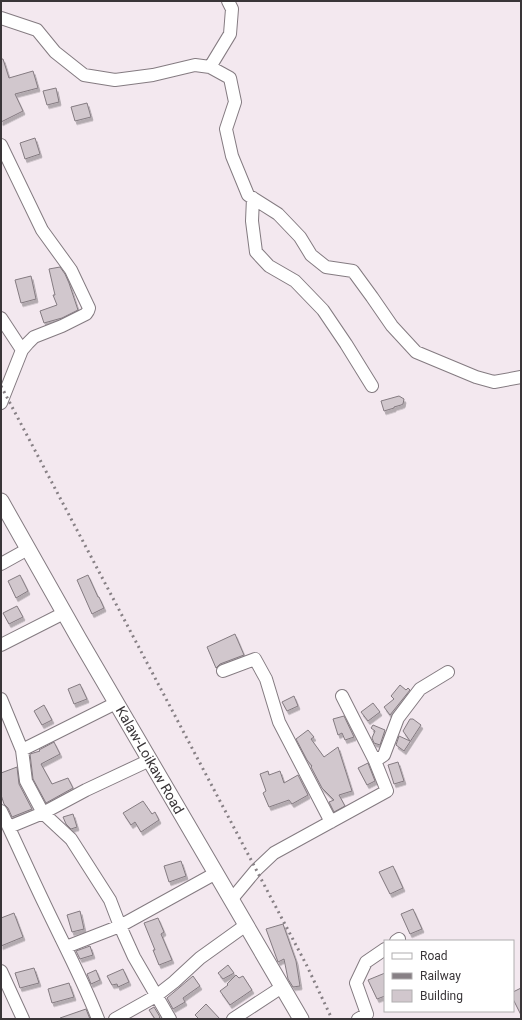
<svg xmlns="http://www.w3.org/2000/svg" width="522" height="1020" font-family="Roboto,sans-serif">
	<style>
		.building { fill: #d1c7cd; stroke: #847b81; filter: url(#shadow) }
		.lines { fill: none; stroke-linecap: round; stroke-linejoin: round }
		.minor-casing { stroke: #847b81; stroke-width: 14 }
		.major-casing { stroke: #847b81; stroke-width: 17 }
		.minor { stroke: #fff; stroke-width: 12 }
		.major { stroke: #fff; stroke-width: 15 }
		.rail { stroke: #878085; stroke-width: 3; stroke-dasharray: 2 4; stroke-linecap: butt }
		.labels { text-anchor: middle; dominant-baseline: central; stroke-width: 3; stroke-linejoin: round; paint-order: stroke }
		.street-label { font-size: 14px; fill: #393538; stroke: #fff }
	</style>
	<defs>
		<filter id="shadow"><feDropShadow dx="2" dy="3.5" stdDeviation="0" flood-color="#0004"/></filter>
	</defs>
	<rect width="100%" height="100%" fill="#f3e8ef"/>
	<path class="building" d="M1 59H3L9 78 33 71 38 88 15 94 23 111 1 122Z
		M56 88 59 102 47 105 43 91Z
		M87 103 91 117 75 121 71 107Z
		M35 138 40 154 25 159 20 143Z
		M60 267 65 274 69 283 78 310 62 318 44 323 40 311 57 305 53 295H55L49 269Z
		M31 276 36 299 21 303 15 280Z
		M399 396 404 399 403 404 401 405 394 407V408L384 411 381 401Z
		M20 575 28 591 16 598 8 581Z
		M88 575 98 597H99L104 608 92 614 77 580Z
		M17 606 23 617 9 624 3 613Z
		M235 634 244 655 220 664 216 668 207 647Z
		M80 684 87 699 74 704 68 689Z
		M400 685 406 690 408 688 410 690 390 715 384 707 394 699 391 696Z
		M294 696 298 706 287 711 282 702Z
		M373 703 380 712 368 721 361 712Z
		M44 705 52 720 42 725 34 711Z
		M344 716 354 737 345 740 342 733 338 735 333 719Z
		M410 719H413L421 725 404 751 396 745 399 736 410 741 403 731Z
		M373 725 385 730 380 745 374 743 372 738 375 731 371 728Z
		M308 730 314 737 311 739 324 757 338 747 352 791 339 795 345 806 334 812 329 802 334 800 322 788 311 767 312 766 307 760 296 739Z
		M54 742 60 754 41 764 52 784 68 778 73 788 46 803 33 779 30 754 40 751 39 750Z
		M398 762 404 781 394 784 388 765Z
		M368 763 375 781 367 785 358 768Z
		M17 767 19 784 32 809 12 817 8 808 4 804 1 795V773Z
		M268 771 269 775 280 771 284 783 298 775 308 795 292 804 289 800 269 807 263 793 266 791 260 774Z
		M143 801 152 814 155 812 159 820 141 832 135 822 131 825 123 813Z
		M73 814 77 827 71 829 66 824 63 817Z
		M181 861 186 876 169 882 164 866Z
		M393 866 403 888 390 894 379 872Z
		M413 909 422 929 410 934 401 914Z
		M80 911 84 929 72 932 67 915Z
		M14 913 23 937 1 946V918Z
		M158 918 164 932 161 934 172 960 159 965 153 950H155L144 923Z
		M283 924 296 961 300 986 293 987 288 979 284 959 278 962 266 929Z
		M90 946 93 955 80 959 76 951Z
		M228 965 234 973 223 979 218 973Z
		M34 968 39 983 20 988 15 973Z
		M123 969 129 982 118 987 117 984 112 985 107 976Z
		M96 970 100 980 91 984 87 974Z
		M385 973V996L377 999 368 980Z
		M236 975 239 978 243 976 252 990 230 1005 220 991 228 985 227 984Z
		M193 976 200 986 183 998 185 1002 173 1009 167 998Z
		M69 983 74 997 52 1003 48 989Z
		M521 988V1015L513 999V992Z
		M206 1004 220 1019H199L195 1015Z
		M154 1007 160 1017 158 1019H155L149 1010Z
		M86 1009 90 1019H60V1018Z"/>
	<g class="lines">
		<g class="minor-casing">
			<path id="minor" d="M1 18 37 30 55 52 84 75 115 80 153 75 195 65 210 67 230 78 235 102 226 129 232 156 248 195 278 214 300 237 311 255 326 267 353 271 372 297 392 326 416 352 476 377 494 382 521 377
				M210 67 230 34 232 9 228 1
				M1 145 42 230 71 270 89 308 88 311 86 314 62 326 34 337 28 343 22 350 1 403
				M253 198 252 221 256 252 269 266 295 281 323 310 346 344 372 386
				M1 318 22 350
				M1 564 28 549
				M1 645 64 613
				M223 671 255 659 266 679 279 722 331 822
				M1 699 22 750 26 781 43 813 71 839 110 900 120 926 134 957 170 1019
				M22 750 116 703
				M375 761 384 755 398 718 420 689 448 672
				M1 811C16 842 30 874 45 905 63 943 83 980 98 1019
				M9 827 43 813 86 790 150 760
				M231 900 256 870 274 853 387 791 375 761 342 696
				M396 941 399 939
				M66 947 120 926 216 873
				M1 971 23 1019
				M115 1019 156 996 174 982 200 958 246 925
				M233 1019 282 987
				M358 1019 367 1014 356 983 366 962 385 949"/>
		</g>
		<g class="major-casing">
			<path id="major" d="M1 501 79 639 301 1019"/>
		</g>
		<use href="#minor" class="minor"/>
		<use href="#major" class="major"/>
		<path class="rail" d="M1 386 307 966 332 1019"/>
	</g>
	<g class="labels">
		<g class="street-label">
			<text transform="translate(150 760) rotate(60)">Kalaw-Loikaw Road</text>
		</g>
	</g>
	<rect width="522" height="1020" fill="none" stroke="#393538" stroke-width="4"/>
	<rect x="384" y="940" width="130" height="72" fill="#ffffff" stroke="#b0aeaf"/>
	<rect x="392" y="953" width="20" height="6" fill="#ffffff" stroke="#b0aeaf"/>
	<text x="420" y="960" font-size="12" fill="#393538">Road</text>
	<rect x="392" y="973" width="20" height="6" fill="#878085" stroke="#b0aeaf"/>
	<text x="420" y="980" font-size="12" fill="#393538">Railway</text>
	<rect x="392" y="990" width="20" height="12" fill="#d1c7cd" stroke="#b0aeaf"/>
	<text x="420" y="1000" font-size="12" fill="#393538">Building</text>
</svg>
